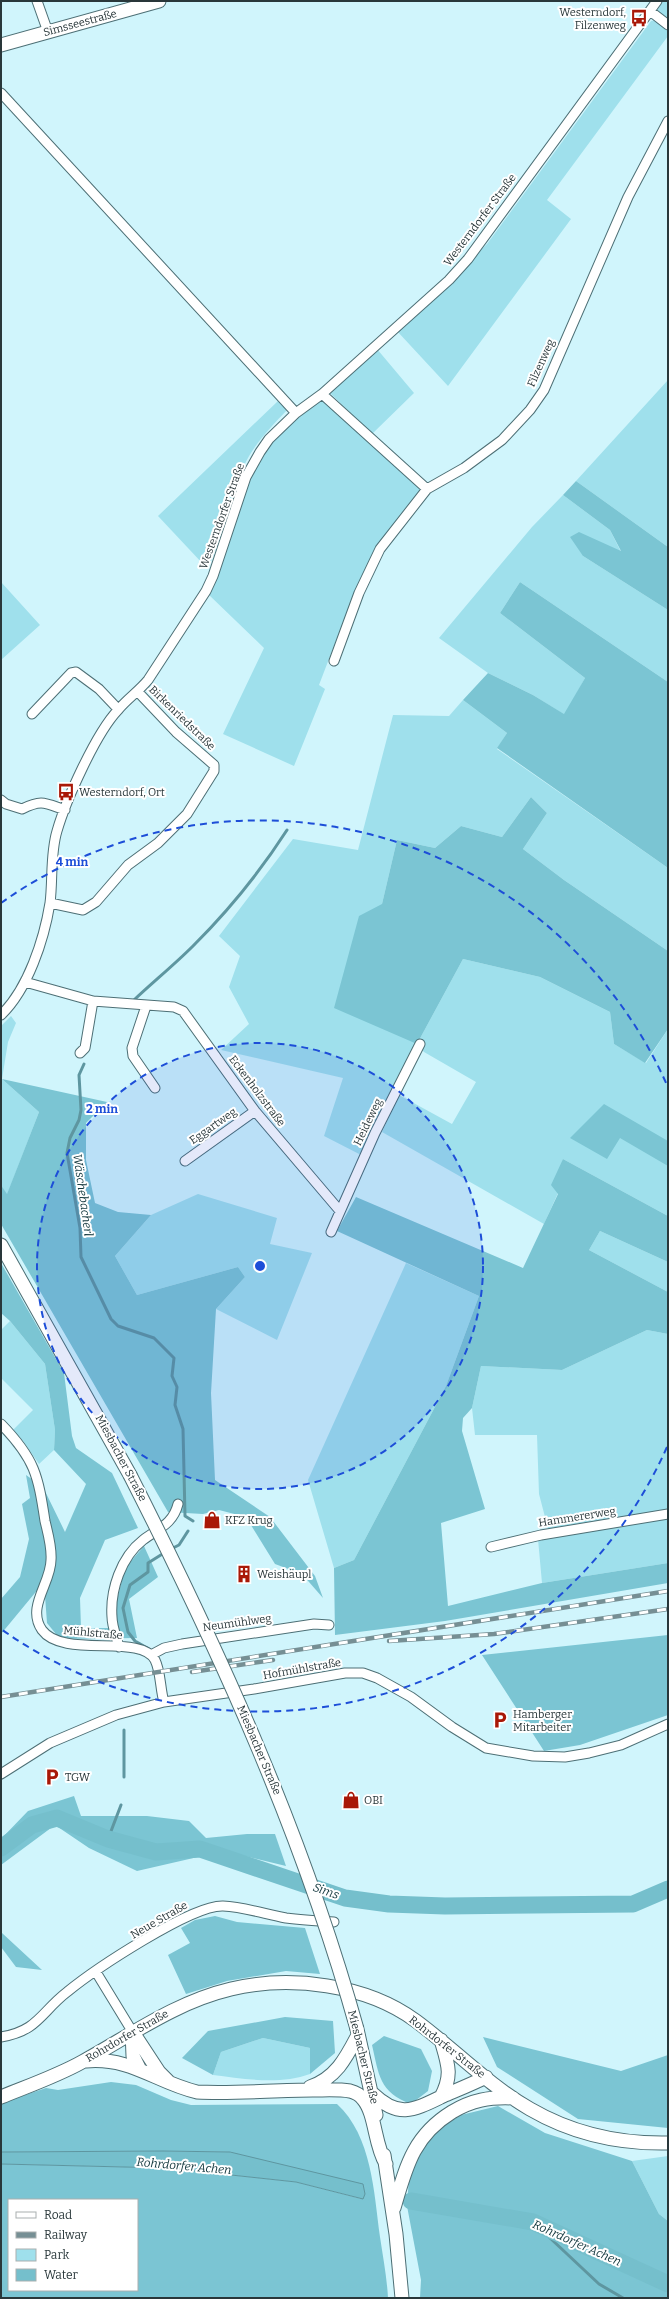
<svg xmlns="http://www.w3.org/2000/svg" width="669" height="2299" font-family="Bitter,serif">
	<style>
		.green { fill: #9fe0ec }
		.forest { fill: #7bc5d3; fill-rule: evenodd }
		.water { fill: #75bfcc; stroke: #5e96a0 }
		.lines { fill: none; stroke-linecap: round; stroke-linejoin: round }
		.stream { stroke: #5e96a0; stroke-width: 3 }
		.river { stroke: #75bfcc; stroke-width: 17 }
		.street-casing { stroke: #4d6f75; stroke-width: 11 }
		.secondary-casing { stroke: #4d6f75; stroke-width: 15 }
		.street { stroke: #fff; stroke-width: 9 }
		.secondary { stroke: #fff; stroke-width: 13 }
		.rail-casing { stroke: #768f94; stroke-width: 4.5 }
		.rail { stroke: #fff; stroke-width: 3; stroke-dasharray: 9; stroke-linecap: butt }
		.secondary-bridge-casing { stroke: #4d6f75; stroke-width: 15; stroke-linecap: butt }
		.secondary-bridge { stroke: #fff; stroke-width: 13 }
		.ring { fill: none; stroke: #1d4ed8; stroke-width: 2; stroke-dasharray: 7 5 }
		.labels { text-anchor: middle; dominant-baseline: central; stroke-width: 4; stroke-linejoin: round; paint-order: stroke }
		.poi-label { font-size: 11px; fill: #29373a; stroke: #fff; text-anchor: start }
		.street-label { font-size: 11px; fill: #29373a; stroke: #fff }
		.water-label { font-size: 12px; font-style: italic; fill: #10353b; stroke: #fff }
		.centre { fill: #1d4ed8; stroke: #fff; stroke-width: 2 }
		.ring-label { font-size: 12px; text-anchor: middle; font-weight: bold; fill: #1d4ed8; stroke: #fff; stroke-width: 4; stroke-linejoin: round; paint-order: stroke }
	</style>
	<rect width="100%" height="100%" fill="#d0f5fc"/>
	<path class="green" d="M663 1H668V19L656 11Z
		M655 20 668 28V36L547 200 571 219 448 386 397 331 487 244 651 21Z
		M377 349 414 393 372 434 330 393Z
		M668 380V547L576 481Z
		M321 399 420 486 421 491 374 552 353 596 319 685 325 689 294 766 223 734 264 648 208 594C234 549 236 491 267 448 278 434 306 412 321 399Z
		M278 401 287 410C270 428 253 445 243 468 229 497 224 530 211 561L203 564 158 516Z
		M563 495 610 530 621 552 583 556 668 610V682L520 582 500 613 585 678 565 715 533 695 488 673 439 638 532 527Z
		M1 582 40 625 1 660Z
		M463 700 507 733 497 749 668 868V951L564 880 523 849 547 813 531 797 502 837 461 826 435 848 397 840 382 904 417 1044 463 959 540 977 610 1012 614 1044 646 1063 668 1029V1216L563 1159 558 1193 544 1224 382 1132 399 1095 452 1124 476 1082 424 1052 417 1044 363 1156 324 1136 343 1078 221 1050 249 1024 229 987 240 956 219 936 293 839 358 850 393 715 449 716Z
		M11 1016 16 1023 8 1042 2 1079 39 1112 7 1195 1 1185V1026Z
		M198 1194 277 1218 270 1244 312 1253 277 1340 216 1309 245 1277 238 1267 137 1295 115 1256 151 1215Z
		M600 1231 668 1262V1292L589 1250Z
		M406 1263 479 1296 446 1386 354 1560 334 1568 308 1480Z
		M10 1321 45 1364 55 1430 54 1450 39 1464 23 1441 13 1430 33 1410 1 1378V1330Z
		M647 1330 668 1334V1563L542 1583 538 1539 550 1536 539 1494 537 1435H475L472 1408 481 1366 562 1370Z
		M263 2038 310 2048V2074C280 2085 244 2079 213 2075L221 2052Z
		M668 2156V2221L659 2214 632 2161Z"/>
	<path class="forest" d="M576 481 668 547V610L583 556 570 537 579 532 621 551 610 530 563 495Z
		M520 582 668 682V868L497 748 507 733 463 700 488 673 533 695 564 714 585 678 500 613Z
		M531 797 547 813 523 849 564 880 668 951V1029L645 1063 614 1044 610 1012 540 977 463 959 417 1044 334 1008 359 916 382 904 397 840 435 848 461 826 502 837Z
		M2 1079 107 1102 86 1123V1160L95 1203 118 1212 151 1215 115 1256 137 1295 238 1267 245 1277 216 1309 211 1393 215 1480 270 1517 315 1576 323 1598 302 1574 275 1564 246 1517 219 1510 203 1514 168 1512 1 1224V1185L7 1194 39 1112Z
		M604 1104 668 1141V1166L620 1138 607 1159 570 1138Z
		M563 1159 668 1216V1262L600 1231 589 1250 668 1292V1334L647 1330 562 1370 481 1366 472 1408 463 1418 462 1431 485 1509 441 1523 448 1606 542 1583 668 1563V1583L445 1621 335 1635 334 1568 354 1560 446 1386 479 1296 337 1231 356 1197 523 1268 558 1194 551 1185Z
		M1 1263 64 1373 72 1436 76 1448 112 1473 138 1528 105 1540 80 1598 81 1628H110L125 1568 144 1546 158 1577 129 1599 137 1638 60 1639 47 1623 44 1582 1 1634V1599L20 1577 29 1539 22 1504 30 1498 26 1475 43 1487 65 1532 86 1484 54 1450 55 1430 45 1364 10 1321 1 1313Z
		M668 1635V1715L580 1745 544 1751 482 1655Z
		M74 1796 81 1816H147L189 1821 206 1838 247 1834H275L286 1866 224 1851 137 1871 89 1848 55 1825 1 1865V1839L28 1811Z
		M215 1916 237 1922 305 1928 320 1974 286 1971 227 1981 186 1994 168 1955 190 1943 181 1928 195 1920Z
		M1 1932 2 1933 42 1970 16 1967 1 1947Z
		M285 2017 333 2021 335 2053 310 2074V2048L263 2038 221 2052 213 2075 182 2058 208 2031Z
		M384 2036 421 2049 432 2071 428 2091 411 2104C379 2092 379 2075 372 2045Z
		M483 2037 621 2071 668 2055V2128L578 2119 497 2067Z
		M111 2082 136 2085 171 2100 191 2105 337 2104C372 2136 374 2193 380 2237 383 2257 387 2278 388 2298H1V2164L166 2168 296 2182 362 2199 230 2152 163 2151 1 2152V2103L46 2088 58 2090ZM9 2200H137V2290H9Z
		M498 2106 545 2133 632 2161 659 2214 668 2221V2298H420L421 2280 407 2206 409 2177 428 2136 461 2115Z"/>
	<path class="water" d="M163 2151 230 2152 363 2184 365 2194 363 2199 296 2182 166 2168 1 2164V2152Z"/>
	<g class="lines">
		<path class="stream" d="M134 1000C153 982 174 965 193 946 228 911 260 872 287 830
			M84 1064 79 1075 81 1110 79 1120 70 1138 67 1153 80 1228 81 1257 111 1319 118 1326 154 1338 174 1358 172 1376 177 1387 175 1405 183 1429 185 1516 193 1521
			M171 1549 179 1545 188 1531
			M149 1649 135 1641 128 1632 123 1608 130 1585 148 1572V1563L164 1553
			M124 1777V1730
			M108 1839 121 1805
			M533 2222 599 2284 623 2298"/>
		<path class="river" d="M1 1848 32 1825 57 1818 108 1839 156 1852 200 1849 345 1898 389 1904 445 1906 633 1904 668 1889
			M411 2201 533 2222 668 2284"/>
		<g class="street-casing">
			<path id="street" d="M37 1 48 32
				M650 11 668 25
				M1 93 296 413
				M322 394 427 489 464 468 502 440 530 410 544 390 628 197 668 121
				M334 661 359 593 380 549 427 489
				M32 714 71 673 76 672 99 689 118 709
				M1 800 6 804 22 809C42 799 45 803 65 810
				M50 903 83 910 96 902 128 865 158 843 187 814 214 771V765L176 732 138 692
				M25 982 93 1001 174 1007 183 1011 255 1111 340 1211
				M146 1006 132 1048 133 1056 155 1088
				M1 1015C28 989 44 940 50 903 53 880 50 854 57 831 66 800 96 733 118 710 127 699 139 691 148 680L206 591 213 576 246 477 260 452 269 439 296 413 322 394 449 280 468 259 657 1
				M80 1053 85 1048 93 1001
				M185 1161 255 1111
				M331 1232 375 1133 420 1044
				M1 1424C35 1459 38 1475 45 1521 48 1534 52 1547 51 1560 51 1583 26 1607 42 1630 63 1659 141 1633 155 1660 161 1672 160 1689 164 1702
				M491 1547 541 1535 668 1514
				M119 1647C117 1638 112 1627 112 1617 110 1590 121 1557 143 1540 159 1528 173 1524 178 1504
				M151 1655 164 1648 182 1644 314 1624 329 1625
				M1 1774 50 1743 116 1715 164 1702 254 1689 345 1673H363L377 1678 411 1697 452 1727 486 1748 533 1756 565 1757 589 1753 621 1745 668 1724
				M96 1972 132 2031
				M1 2037C38 2031 41 2012 67 1992 94 1970 191 1905 223 1906 244 1907 265 1914 286 1918 302 1920 318 1921 334 1922"/>
		</g>
		<g class="secondary-casing">
			<path id="secondary" d="M1 45 159 1
				M1 1245 130 1475
				M357 2029 376 2115
				M132 2031 159 2072 168 2081
				M132 2031 133 2056 139 2068
				M86 2061C132 2057 155 2082 197 2092 235 2094 274 2090 313 2090 325 2090 338 2089 350 2091 354 2092 360 2095 363 2099 376 2114 374 2144 386 2164
				M310 2087C336 2078 346 2058 358 2035
				M373 2094C399 2119 414 2110 443 2096 457 2090 472 2084 486 2077
				M1 2097C28 2086 57 2076 82 2062 131 2035 176 2002 231 1989 290 1975 366 1984 416 2021 454 2049 488 2085 530 2109 573 2134 619 2144 668 2143
				M441 2097C453 2075 448 2064 441 2040
				M384 2155 396 2234 402 2298
				M394 2208C406 2167 413 2136 452 2112 472 2100 489 2097 513 2098"/>
		</g>
		<use href="#street" class="street"/>
		<use href="#secondary" class="secondary"/>
		<g class="rail-casing">
			<path id="rail" d="M389 1641 494 1634 668 1609
				M192 1672 273 1660
				M1 1697 668 1591"/>
		</g>
		<use href="#rail" class="rail"/>
		<g class="secondary-bridge-casing">
			<path id="secondary-bridge" d="M130 1475C221 1654 303 1835 357 2029"/>
		</g>
		<use href="#secondary-bridge" class="secondary-bridge"/>
	</g>
	<circle cx="260" cy="1266" r="223" fill="#1d4ed8" fill-opacity=".12"/>
	<g class="ring">
		<circle cx="260" cy="1266" r="223"/>
		<path d="M667 1447A446 446 0 0 1 1 1629M1 903A446 446 0 0 1 667 1085"/>
	</g>
	<defs>
		<g id="bus-bare" transform="scale(1.38)"><path d="M-5-6H5V4H4V6H2V4H-2V6H-4V4H-5ZM-3.5-4V0h7V-4ZM-3.5 1.2v1.5H-2V1.2ZM2 1.2v1.5H3.5V1.2Z" fill="#a91807" stroke="#fff" stroke-width="2.5" paint-order="stroke"/></g>
		<g id="shop-bare" transform="scale(1.38)"><path d="M-5-2.5h2.3a2.7 3.5 0 0 1 5.4 0H5L5.5 6h-11ZM-1.5-2.5h3a1.5 2.3 0 0 0-3 0Z" fill="#a91807" stroke="#fff" stroke-width="2.5" paint-order="stroke"/></g>
		<g id="building-bare" transform="scale(1.38)"><path d="M-4-6H4V6H1V3H-1V6H-4ZM-2.5-4.3h1.7v1.8h-1.7ZM.8-4.3h1.7v1.8H.8ZM-2.5-1h1.7V.8h-1.7ZM.8-1h1.7V.8H.8Z" fill="#a91807" stroke="#fff" stroke-width="2.5" paint-order="stroke"/></g>
		<g id="parking-bare" transform="scale(1.38)"><path d="M-3.5-5.5H1a3.5 3.5 0 0 1 0 7H-1V5.5H-3.5ZM-1-3.4V-.6H.8a1.4 1.4 0 0 0 0-2.8Z" fill="#a91807" stroke="#fff" stroke-width="2.5" paint-order="stroke"/></g>
	</defs>
	<g fill-rule="evenodd">
		<use href="#bus-bare" x="639" y="18"/>
		<use href="#bus-bare" x="66" y="792"/>
		<use href="#shop-bare" x="212" y="1520"/>
		<use href="#building-bare" x="244" y="1574"/>
		<use href="#parking-bare" x="500" y="1720"/>
		<use href="#parking-bare" x="52" y="1777"/>
		<use href="#shop-bare" x="351" y="1800"/>
	</g>
	<g class="labels">
		<g class="poi-label">
			<text x="626" y="12" text-anchor="end">Westerndorf,<tspan x="626" dy="13">Filzenweg</tspan></text>
			<text x="79" y="792">Westerndorf, Ort</text>
			<text x="225" y="1520">KFZ Krug</text>
			<text x="257" y="1574">Weishäupl</text>
			<text x="513" y="1714">Hamberger<tspan x="513" dy="13">Mitarbeiter</tspan></text>
			<text x="65" y="1777">TGW</text>
			<text x="364" y="1800">OBI</text>
		</g>
		<g class="street-label">
			<text transform="translate(80 23) rotate(-15)">Simsseestraße</text>
			<text transform="translate(480 220) rotate(-53)">Westerndorfer Straße</text>
			<text transform="translate(541 363) rotate(-66)">Filzenweg</text>
			<text transform="translate(222 516) rotate(-70)">Westerndorfer Straße</text>
			<text transform="translate(182 718) rotate(44)">Birkenriedstraße</text>
			<text transform="translate(257 1091) rotate(53)">Eckenholzstraße</text>
			<text transform="translate(368 1122) rotate(-64)">Heideweg</text>
			<text transform="translate(213 1126) rotate(-35)">Eggartweg</text>
			<text transform="translate(121 1458) rotate(62)">Miesbacher Straße</text>
			<text transform="translate(577 1517) rotate(-9)">Hammererweg</text>
			<text transform="translate(237 1623) rotate(-8)">Neumühlweg</text>
			<text transform="translate(93 1633) rotate(5)">Mühlstraße</text>
			<text transform="translate(302 1669) rotate(-10)">Hofmühlstraße</text>
			<text transform="translate(259 1750) rotate(67)">Miesbacher Straße</text>
			<text transform="translate(159 1920) rotate(-30)">Neue Straße</text>
			<text transform="translate(127 2036) rotate(-30)">Rohrdorfer Straße</text>
			<text transform="translate(447 2047) rotate(38)">Rohrdorfer Straße</text>
			<text transform="translate(363 2057) rotate(76)">Miesbacher Straße</text>
		</g>
		<g class="water-label">
			<text transform="translate(83 1195) rotate(82)">Wäschebacherl</text>
			<text transform="translate(326 1891) rotate(19)">Sims</text>
			<text transform="translate(184 2166) rotate(5)">Rohrdorfer Achen</text>
			<text transform="translate(577 2243) rotate(24)">Rohrdorfer Achen</text>
		</g>
	</g>
	<circle cx="260" cy="1266" r="6" class="centre"/>
	<g class="ring-label">
		<text x="72" y="866">4 min</text>
		<text x="102" y="1113">2 min</text>
	</g>
	<rect width="669" height="2299" fill="none" stroke="#29373a" stroke-width="4"/>
	<rect x="8" y="2199" width="130" height="92" fill="#ffffff" stroke="#a9afb0"/>
	<rect x="16" y="2212" width="20" height="6" fill="#ffffff" stroke="#a9afb0"/>
	<text x="44" y="2219" font-size="12" fill="#29373a">Road</text>
	<rect x="16" y="2232" width="20" height="6" fill="#768f94" stroke="#a9afb0"/>
	<text x="44" y="2239" font-size="12" fill="#29373a">Railway</text>
	<rect x="16" y="2249" width="20" height="12" fill="#9fe0ec" stroke="#a9afb0"/>
	<text x="44" y="2259" font-size="12" fill="#29373a">Park</text>
	<rect x="16" y="2269" width="20" height="12" fill="#75bfcc" stroke="#a9afb0"/>
	<text x="44" y="2279" font-size="12" fill="#29373a">Water</text>
</svg>
